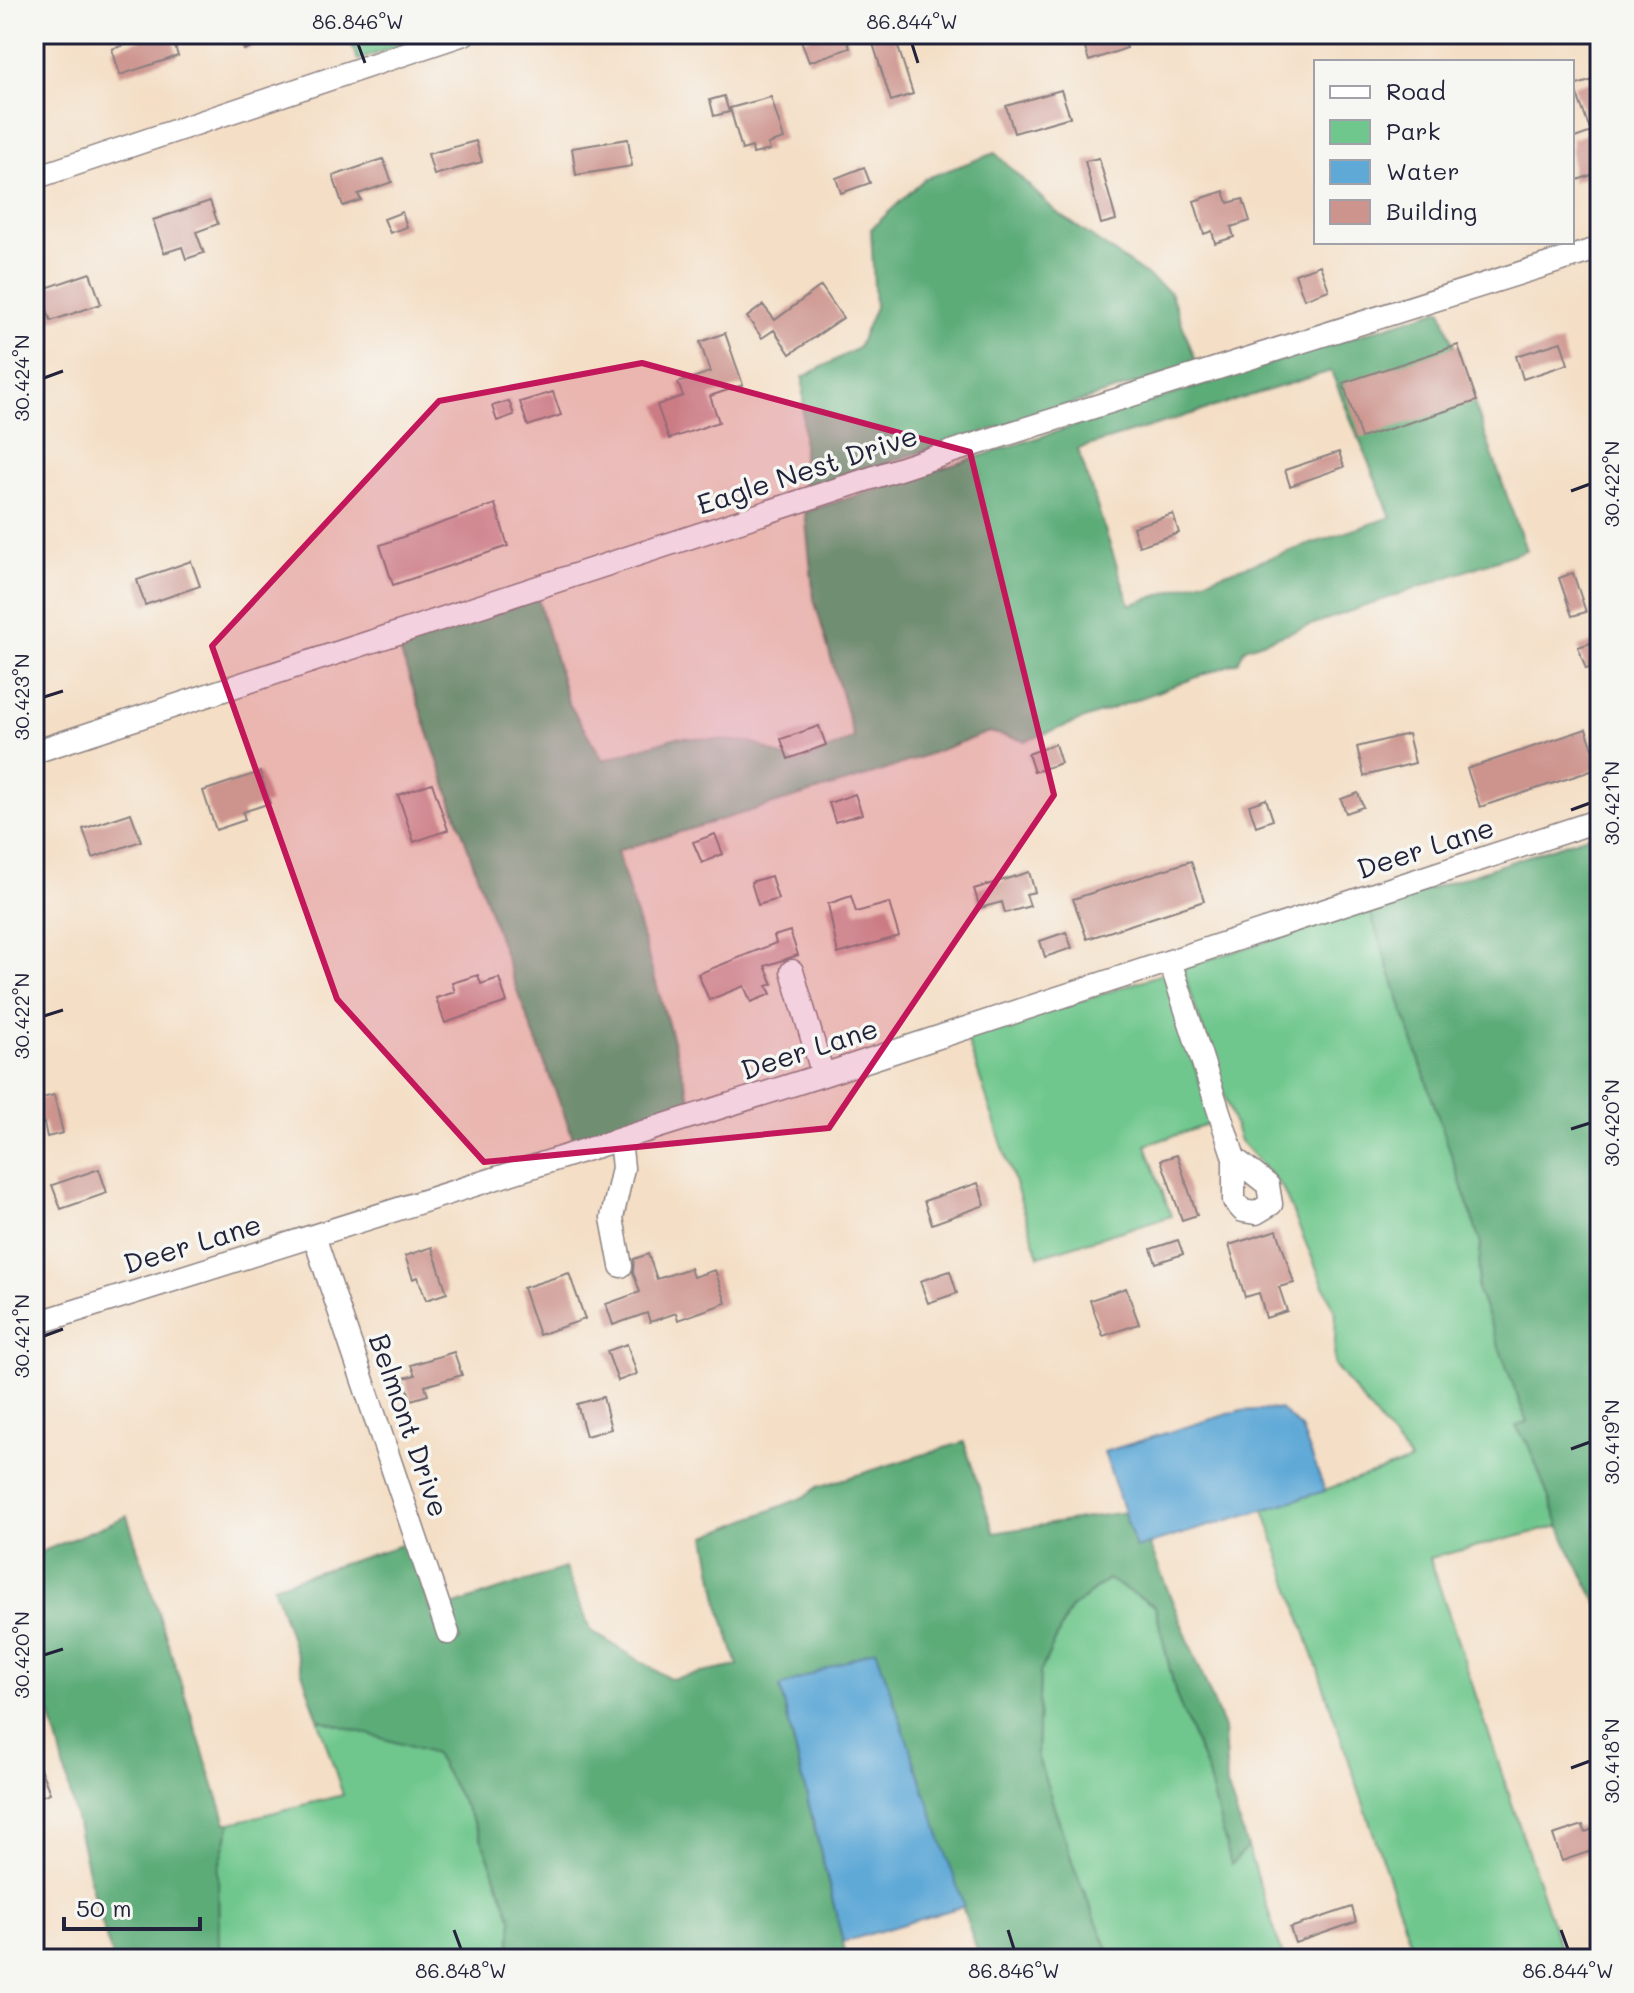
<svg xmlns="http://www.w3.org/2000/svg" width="1634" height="1993" font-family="Mali,sans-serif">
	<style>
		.green { fill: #70c78d; stroke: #497464; stroke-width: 2 }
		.forest { fill: #5cac78; stroke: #3f675a; stroke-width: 2; fill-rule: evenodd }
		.water { fill: #5fa9d7; stroke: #406689; stroke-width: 2 }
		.building { fill: #cd948e }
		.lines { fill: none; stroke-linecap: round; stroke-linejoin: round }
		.minor-casing { stroke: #8b8080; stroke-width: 25 }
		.minor { stroke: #fff; stroke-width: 22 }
		.marked { fill: #c2185b; fill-opacity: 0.2; stroke: #c2185b; stroke-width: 6; stroke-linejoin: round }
		.ticks { fill: none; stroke: #22223b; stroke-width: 3 }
		.labels { text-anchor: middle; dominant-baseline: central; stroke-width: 7; stroke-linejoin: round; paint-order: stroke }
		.street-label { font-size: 28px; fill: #22223b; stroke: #f6f6f2 }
		.neatline { fill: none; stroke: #22223b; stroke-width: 3 }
		.ticks-label { font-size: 20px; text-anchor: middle; fill: #22223b }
	</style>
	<rect width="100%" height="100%" fill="#f6f6f2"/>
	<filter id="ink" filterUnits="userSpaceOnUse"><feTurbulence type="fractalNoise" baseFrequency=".0125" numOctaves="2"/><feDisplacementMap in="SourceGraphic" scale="16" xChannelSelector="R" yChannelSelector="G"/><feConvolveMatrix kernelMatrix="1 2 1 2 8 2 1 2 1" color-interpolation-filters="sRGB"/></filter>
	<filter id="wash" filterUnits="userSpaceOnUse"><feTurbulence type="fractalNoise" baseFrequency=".006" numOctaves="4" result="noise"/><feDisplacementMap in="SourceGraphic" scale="32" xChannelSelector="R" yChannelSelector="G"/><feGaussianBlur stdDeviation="1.8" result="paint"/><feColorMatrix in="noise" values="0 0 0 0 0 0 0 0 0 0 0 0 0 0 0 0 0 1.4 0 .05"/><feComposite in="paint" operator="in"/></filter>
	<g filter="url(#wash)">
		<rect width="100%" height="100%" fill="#f4dec5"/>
		<path class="green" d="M348 34H432L358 60Z
			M1369 909 1481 1244 1477 1288 1528 1422 1516 1427 1528 1444 1560 1526 1430 1558 1564 1959H1416L1264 1510 1411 1461 1334 1365 1336 1314 1282 1187 1240 1141 1182 968Z
			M1165 973 1213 1123 1146 1145 1171 1216 1039 1256 967 1039Z
			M1108 1579 1155 1606 1176 1695 1207 1771 1232 1864 1247 1847 1284 1959H1112L1075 1870 1037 1755 1040 1673 1070 1609Z
			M318 1719 435 1754 478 1830 512 1919 509 1959H219L218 1870 231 1823 343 1795Z"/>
		<path class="forest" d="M995 153 1055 211 1170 292 1197 364 803 490V377L858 348 875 307 871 229 924 179Z
			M1441 309 1526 550 1245 648 1238 662 1025 741 989 732 880 772 617 851 692 1105 575 1143 515 985 398 645 538 599 568 702 603 760 677 737 752 742 797 764 854 738 814 599 805 512ZM1331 371 1391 517 1130 605 1078 449Z
			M1600 832V1608L1568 1547 1528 1444 1516 1426 1527 1422 1477 1288 1481 1244 1369 909Z
			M964 1442 994 1533 1124 1512 1136 1548 1149 1544 1224 1728 1227 1785 1247 1847 1231 1865 1207 1771 1176 1695 1155 1606 1108 1579 1070 1609 1040 1673 1037 1755 1075 1870 1112 1959H980L875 1650 780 1688 847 1959H509L512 1919 478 1830 435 1754 318 1719 273 1586 408 1543 444 1646 460 1640 449 1607 565 1568 591 1631 670 1679 738 1666 719 1605 706 1536 804 1497 818 1487Z
			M127 1516 226 1823H231L218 1870 219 1959H113L95 1902 59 1745 34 1660V1555Z"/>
		<path class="water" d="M1280 1409 1301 1428 1325 1491 1136 1548 1104 1452 1238 1411Z
			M876 1649 964 1906 843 1942 780 1687Z"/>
		<g id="blocks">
			<path class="building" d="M159 34H171L178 56 120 75 112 49Z
				M238 34H282V36L244 50Z
				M819 34H845L850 48 809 62 801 40Z
				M870 34H894L913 94 891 101Z
				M1097 34H1122L1127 48 1089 61 1082 39Z
				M1593 80 1600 99V124L1589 127 1574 86Z
				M1061 90 1070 117 1014 133 1006 106Z
				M724 96 729 112 714 116 710 100Z
				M771 97 784 139 768 144 770 150 753 154 752 147 742 150 730 108Z
				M1594 131 1600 148V172L1572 182V139Z
				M628 139 632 166 576 175 572 148Z
				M476 141 482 162 434 175 428 154Z
				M1099 158 1116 220 1101 224 1085 161Z
				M383 159 392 182 358 194 361 200 343 206 333 176Z
				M864 167 870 183 841 193 836 178Z
				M1224 191 1228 203 1243 199 1250 221 1231 227 1234 237 1215 243 1212 231 1204 234 1194 201Z
				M210 201 218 224 196 232 204 253 186 259 182 247 164 253 153 220Z
				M402 212 407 227 390 233 384 219Z
				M1320 265 1329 290 1304 299 1295 274Z
				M90 273 101 304 51 321 40 290Z
				M821 286 843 318 790 354 774 330 762 338 747 317 763 305 775 320Z
				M725 333 743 385 710 396 719 422 669 439 657 405 683 396 678 383 710 372 700 342Z
				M1561 342 1568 364 1523 379 1516 356Z
				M1458 345 1477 401 1361 438 1343 383Z
				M553 392 561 415 528 426 520 402Z
				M509 401 514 415 497 421 492 406Z
				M1339 452 1344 467 1290 486 1285 470Z
				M495 504 508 546 393 585 380 545Z
				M1173 514 1179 533 1139 546 1133 527Z
				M191 561 200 586 145 605 137 580Z
				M1573 573 1586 612 1572 616 1559 578Z
				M1600 640V665L1586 669 1578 647Z
				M819 726 826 745 788 759 781 739Z
				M1586 729 1600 768 1480 807 1467 769Z
				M1408 734 1415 763 1364 776 1357 747Z
				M1055 744 1061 763 1034 772 1028 754Z
				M260 772 270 803 243 812 245 820 216 830 203 791Z
				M432 783 448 830 414 842 398 795Z
				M1358 793 1363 807 1346 813 1341 799Z
				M855 794 862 814 835 822 829 803Z
				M1266 799 1273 820 1256 826 1249 805Z
				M131 813 141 841 93 858 83 829Z
				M715 834 723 854 702 863 693 842Z
				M1191 861 1204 901 1087 939 1073 899Z
				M1029 872 1035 892 1026 894 1030 906 1005 913 1002 902 980 908 974 889Z
				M771 876 778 899 758 905 751 882Z
				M851 896 856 912 889 903 899 936 838 954 828 904Z
				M790 931 798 955 765 966 773 984 767 986 771 994 751 1002 744 986 709 1000 698 974 776 943 774 936Z
				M1066 932 1072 948 1045 957 1040 941Z
				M478 975 481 984 499 978 507 1002 445 1023 436 998 455 992 452 983Z
				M54 1095 63 1133 47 1137 44 1123 34 1127V1100Z
				M1177 1155 1197 1215 1182 1220 1161 1160Z
				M99 1169 107 1193 61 1209 52 1185Z
				M978 1183 985 1205 932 1224 924 1201Z
				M1277 1230 1294 1283 1279 1287 1287 1311 1266 1318 1259 1293 1245 1297 1229 1245Z
				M1178 1240 1183 1254 1156 1263 1151 1249Z
				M432 1247 447 1293 426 1300 418 1277 413 1279 405 1256Z
				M648 1254 657 1279 690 1268 693 1277 715 1270 726 1303 678 1320 676 1313 650 1322 647 1313 613 1325 606 1304 640 1292 633 1272 634 1259Z
				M950 1271 957 1293 928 1303 920 1281Z
				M569 1273 585 1319 539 1335 523 1288Z
				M1126 1288 1139 1324 1103 1336 1090 1300Z
				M627 1344 637 1374 618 1381 607 1351Z
				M454 1352 462 1375 425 1386 428 1395 411 1400 404 1378 415 1375 411 1365Z
				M603 1397 611 1429 586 1436 577 1404Z
				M34 1753 50 1793 34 1799Z
				M1583 1825 1585 1832 1600 1827V1848L1562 1861 1553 1835Z
				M1352 1907 1356 1922 1295 1943 1290 1928Z"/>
		</g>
	</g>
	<g filter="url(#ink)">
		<use href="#blocks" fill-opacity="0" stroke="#8b8080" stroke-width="2"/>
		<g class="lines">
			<g class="minor-casing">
				<path id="minor" d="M34 178 464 34
					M34 752 960 449 1600 248
					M1170 961 1234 1158V1201L1243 1211 1256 1213 1271 1204 1268 1185 1234 1158
					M792 971 823 1075
					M620 1139 623 1168 612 1218 621 1266
					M314 1236 448 1633
					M34 1324 823 1075 1600 820"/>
			</g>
			<use href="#minor" class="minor"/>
		</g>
	</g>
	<path class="marked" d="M642 363 970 452 1054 795 829 1128 484 1162 337 999 212 646 439 401Z"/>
	<path class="ticks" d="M358 44 365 63M912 44 918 63M44 378 63 371M1571 491 1590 484M44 697 63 691M1571 810 1590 803M44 1016 63 1010M1571 1129 1590 1123M44 1336 63 1329M1571 1449 1590 1442M44 1655 63 1649M1571 1768 1590 1761M454 1930 461 1949M1008 1930 1014 1949M1561 1930 1568 1949"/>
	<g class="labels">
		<g class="street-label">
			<text transform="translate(807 469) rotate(-18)">Eagle Nest Drive</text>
			<text transform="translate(1425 847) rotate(-18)">Deer Lane</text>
			<text transform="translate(809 1048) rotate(-18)">Deer Lane</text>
			<text transform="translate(192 1243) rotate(-17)">Deer Lane</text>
			<text transform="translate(410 1425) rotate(71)">Belmont Drive</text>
		</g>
	</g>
	<rect width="1634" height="1993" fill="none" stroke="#f6f6f2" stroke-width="88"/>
	<rect x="1314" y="60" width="260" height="184" fill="#f6f6f2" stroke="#a1a1a9" stroke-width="2"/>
	<rect x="1330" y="86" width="40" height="12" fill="#ffffff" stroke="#a1a1a9" stroke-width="2"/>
	<text x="1386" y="100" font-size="24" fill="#22223b">Road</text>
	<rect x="1330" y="120" width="40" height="24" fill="#70c78d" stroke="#a1a1a9" stroke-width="2"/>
	<text x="1386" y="140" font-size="24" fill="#22223b">Park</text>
	<rect x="1330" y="160" width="40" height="24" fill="#5fa9d7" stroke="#a1a1a9" stroke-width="2"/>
	<text x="1386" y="180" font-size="24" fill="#22223b">Water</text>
	<rect x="1330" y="200" width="40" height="24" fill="#cd948e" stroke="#a1a1a9" stroke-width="2"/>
	<text x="1386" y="220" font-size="24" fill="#22223b">Building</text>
	<path d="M64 1917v12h136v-12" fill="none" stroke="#22223b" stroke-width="4"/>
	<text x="76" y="1917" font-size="24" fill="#22223b" stroke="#f6f6f2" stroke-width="6" paint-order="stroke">50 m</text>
	<rect x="44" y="44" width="1546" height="1905" class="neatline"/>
	<g class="ticks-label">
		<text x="358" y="29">86.846°W</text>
		<text x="912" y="29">86.844°W</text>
		<text transform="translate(22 378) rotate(-90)" y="7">30.424°N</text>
		<text transform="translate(1612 484) rotate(-90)" y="7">30.422°N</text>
		<text transform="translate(22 697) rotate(-90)" y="7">30.423°N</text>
		<text transform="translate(1612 803) rotate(-90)" y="7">30.421°N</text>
		<text transform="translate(22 1016) rotate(-90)" y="7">30.422°N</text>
		<text transform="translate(1612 1123) rotate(-90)" y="7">30.420°N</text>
		<text transform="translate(22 1336) rotate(-90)" y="7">30.421°N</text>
		<text transform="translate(1612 1442) rotate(-90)" y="7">30.419°N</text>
		<text transform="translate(22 1655) rotate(-90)" y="7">30.420°N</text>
		<text transform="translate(1612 1761) rotate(-90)" y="7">30.418°N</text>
		<text x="461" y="1978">86.848°W</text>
		<text x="1014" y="1978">86.846°W</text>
		<text x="1568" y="1978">86.844°W</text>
	</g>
</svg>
